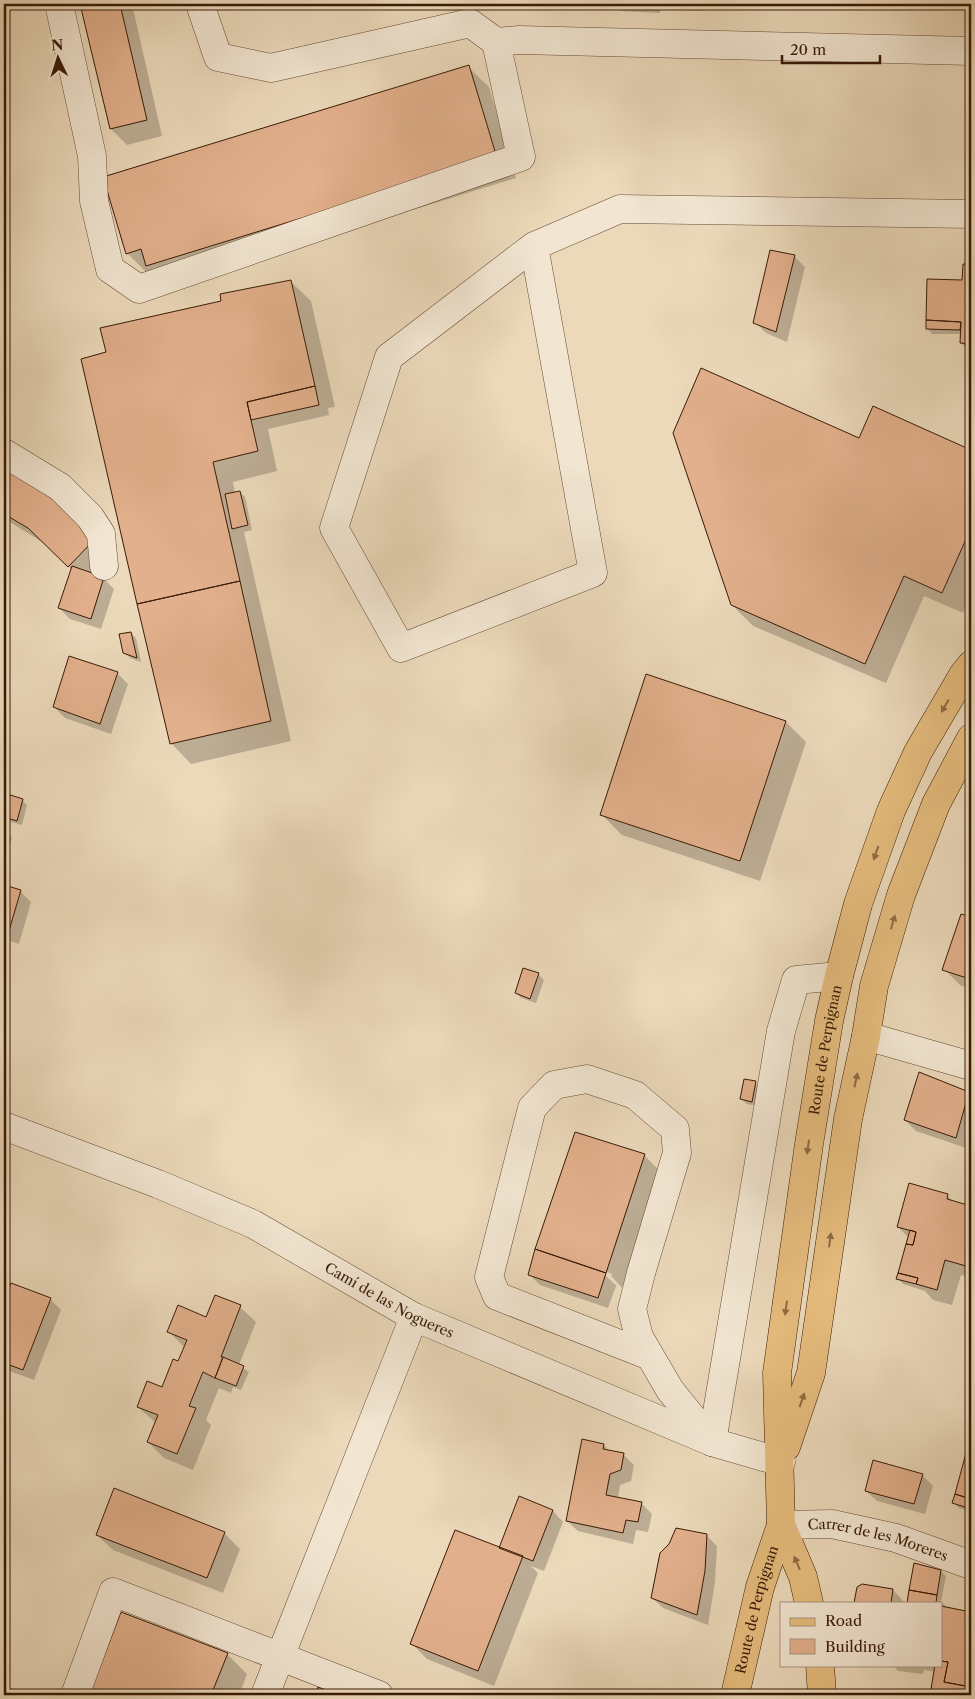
<svg xmlns="http://www.w3.org/2000/svg" width="975" height="1699" font-family="'Libre Caslon Text',serif">
	<style>
		.shadow { fill: #0003 }
		.building { fill: #e2b08c; stroke: #391a07 }
		.lines { fill: none; stroke-linecap: round; stroke-linejoin: round }
		.minor-casing { stroke: #664a34; stroke-width: 29 }
		.major-casing { stroke: #391a07; stroke-width: 29 }
		.minor { stroke: #f2e6d2; stroke-width: 28 }
		.major { stroke: #e6bc7d; stroke-width: 28 }
		.oneway { fill: #906b42 }
		.labels { text-anchor: middle; dominant-baseline: central; stroke-width: 5; stroke-linejoin: round; paint-order: stroke }
		.street-label { font-size: 14px; fill: #391a07; stroke: #f2e6d2 }
	</style>
	<rect width="100%" height="100%" fill="#ebd9ba"/>
	<filter id="stains"><feTurbulence type="fractalNoise" baseFrequency=".004" numOctaves="4"/><feColorMatrix values="0 0 0 0 .2 0 0 0 0 .09 0 0 0 0 .02 0 0 0 .5 -.17"/></filter>
	<radialGradient id="worn" r=".72"><stop offset=".6" stop-color="#630" stop-opacity="0"/><stop offset="1" stop-color="#630" stop-opacity=".3"/></radialGradient>
	<path class="shadow" d="M81 4H132L162 136 127 145 111 129Z
		M615 4H702L701 11 660 8V13L622 11Z
		M468 67 489 87 516 178 167 286 147 273 127 253Z
		M794 256 805 267 787 342 766 333 755 322Z
		M964 265H971V353L961 343 962 334H932L927 328 964 281Z
		M290 281 311 301 335 407 328 408 329 415 268 429 277 471 233 482 235 493 240 492 245 497 252 530 244 532 291 741 191 764 171 743 108 353 223 302Z
		M873 408 971 451V593L963 613 924 596 886 683 753 626 732 605 859 439Z
		M4 466 96 538 103 578 114 589 101 629 70 619 59 608 72 570 45 544 10 522 4 523Z
		M131 633 136 638 141 662 130 658 124 652Z
		M117 673 128 684 111 734 65 718 54 707Z
		M786 722 806 742 760 881 622 835 601 814Z
		M4 795 22 800 27 805 22 825 4 820Z
		M4 830 12 838 7 854 4 853Z
		M4 872 7 875 4 886Z
		M4 886 20 891 31 902 19 944 4 939Z
		M962 915 971 919V989L960 985 944 969Z
		M538 974 544 980 536 1003 521 998 516 993Z
		M755 1083 760 1088 757 1106 747 1104 741 1099Z
		M968 1093 971 1096V1131L966 1148 916 1131 905 1120Z
		M644 1155 660 1171 622 1288 611 1276 612 1274 607 1272 602 1268 605 1275 618 1287 616 1286 608 1308 540 1285 529 1274Z
		M910 1185 948 1196 955 1203 971 1207V1278L961 1275 952 1305 933 1300 925 1291 903 1284 898 1278 909 1238 898 1227Z
		M12 1284 50 1299 61 1310 34 1380 4 1369V1305Z
		M240 1307 256 1322 239 1365 249 1372 241 1390 233 1387 231 1393 219 1388 206 1420 211 1425 193 1470 164 1458 148 1442 156 1423 138 1407 163 1389 179 1363 185 1348 169 1332Z
		M971 1439V1512L959 1508 954 1503Z
		M604 1445 609 1451 623 1454 634 1465 631 1481 620 1485 618 1498 641 1503 652 1514 648 1532 636 1530 633 1544 578 1531 567 1521Z
		M922 1475 933 1486 925 1514 877 1501 866 1491Z
		M553 1511 563 1522 544 1571 531 1566 538 1573 494 1686 427 1659 411 1643 500 1549Z
		M224 1533 240 1549 223 1593 113 1550 97 1535Z
		M706 1535 717 1546 715 1582 708 1625 663 1608 652 1598Z
		M941 1571 946 1576 941 1602 949 1609 971 1613V1695H933L936 1672 924 1670 923 1674 898 1671 893 1665H941V1603H908Z
		M893 1590 905 1603H856Z
		M121 1614 227 1654 247 1674 239 1695H90Z"/>
	<path class="building" d="M80 4H120L147 120 110 129Z
		M469 65 497 158 146 266 141 249 126 254 103 177Z
		M770 250 795 255 776 332 753 323Z
		M963 264H971V344L960 343 961 322 926 320 927 279 962 280Z
		M291 280 315 386 247 402 258 451 213 462 240 581 137 604 81 359 106 352 100 328 221 301 220 294Z
		M926 320 961 322 960 330 926 329Z
		M701 368 859 438 873 406 971 450V528L942 593 904 576 865 664 731 605 673 433Z
		M315 386 319 405 251 420 247 402Z
		M4 465 53 495 97 537 68 567 28 528 4 514Z
		M240 491 248 525 232 529 225 494Z
		M72 566 104 577 91 619 58 608Z
		M240 581 271 721 170 744 137 604Z
		M131 632 137 658 123 653 119 634Z
		M69 656 118 672 100 724 53 707Z
		M646 674 786 721 740 861 600 815Z
		M4 793 23 799 17 821 4 817Z
		M4 885 21 890 8 934 4 932Z
		M961 914 971 917V966L967 978 942 970Z
		M523 968 539 973 530 999 515 993Z
		M919 1072 969 1092 956 1138 904 1120Z
		M744 1079 756 1081 752 1102 740 1099Z
		M575 1132 645 1154 606 1273 535 1249Z
		M909 1183 948 1194 947 1199 971 1206V1247L966 1266 945 1260 937 1290 916 1284 918 1278 898 1273 906 1244 913 1245 916 1232 897 1227Z
		M910 1230 916 1232 913 1245 906 1244Z
		M535 1249 606 1273 598 1298 528 1275Z
		M898 1273 918 1278 916 1284 896 1279Z
		M11 1283 51 1298 23 1370 4 1363V1301Z
		M215 1295 241 1305 221 1357H223L215 1378 203 1372 189 1406 196 1408 177 1454 147 1442 158 1415 137 1407 147 1381 162 1387 173 1359 178 1361 187 1340 167 1332 178 1305 206 1317Z
		M223 1357 244 1366 236 1386 215 1378Z
		M970 1438H971V1499L955 1494Z
		M582 1439 604 1444 603 1449 624 1453 621 1470 610 1474 606 1495 642 1502 638 1522 626 1520 623 1533 566 1521Z
		M873 1460 923 1474 914 1504 865 1491Z
		M114 1488 225 1532 207 1578 96 1535Z
		M955 1494 971 1499V1509L952 1503Z
		M519 1496 553 1510 533 1561 499 1548Z
		M676 1528 707 1534 705 1571 697 1615 651 1598 660 1553 669 1544Z
		M455 1530 523 1556 478 1671 410 1644Z
		M914 1563 941 1570 937 1595 909 1590Z
		M862 1584 893 1589 891 1603H854L857 1587Z
		M909 1590 937 1595 936 1603H907Z
		M941 1606 971 1612V1687L944 1682 948 1662 941 1661Z
		M121 1612 228 1653 211 1695H89Z
		M941 1661 948 1662 944 1682 971 1687V1695H930L935 1665H941Z
		M318 1687 339 1695H315Z"/>
	<g class="lines">
		<g class="minor-casing">
			<g id="minor">
				<path d="M59 4 92 156 94 201 110 269 139 289 521 157 496 42 470 23 271 68 218 57 201 7 202 4"/>
				<path d="M496 42 519 40 971 51"/>
				<path d="M534 246 593 573 401 648 334 528 389 357 534 246 620 209 971 214"/>
				<path d="M4 453 60 487 90 517 101 534 104 566"/>
				<path d="M866 1036 971 1066"/>
				<path id="s1" d="M4 1126 158 1184 253 1224 414 1317 712 1442 781 1462"/>
				<path d="M650 1356 497 1296 489 1277 532 1108 554 1085 587 1079 635 1095 675 1129 677 1153 641 1273 632 1309 639 1337 670 1390 712 1442"/>
				<path d="M712 1442 781 1031 796 980 839 976"/>
				<path id="s2" d="M781 1525 832 1524 896 1538 971 1565"/>
				<path d="M75 1695 113 1592 379 1695"/>
				<path d="M265 1695 414 1317"/>
			</g>
		</g>
		<g class="major-casing">
			<g id="major">
				<path d="M786 1447 811 1373 848 1119 866 1036 874 986 901 895 936 804 971 738"/>
				<path d="M781 1525 803 1577 809 1603"/>
				<path d="M820 1665 822 1695"/>
				<path id="s3" d="M735 1695 760 1587 781 1525 777 1373 809 1144 829 1021 839 976 858 904 891 811 918 752 963 675 971 665"/>
			</g>
		</g>
		<use href="#minor" class="minor"/>
		<use href="#major" class="major"/>
	</g>
	<defs><path id="oneway-solid" d="M-6-.8H1V-3.2L6.5 0L1 3.2V.8H-6Z" transform="scale(1.25)"/></defs>
	<g class="oneway">
		<use href="#oneway-solid" transform="translate(945 706) rotate(120)"/>
		<use href="#oneway-solid" transform="translate(876 853) rotate(109)"/>
		<use href="#oneway-solid" transform="translate(893 922) rotate(-74)"/>
		<use href="#oneway-solid" transform="translate(856 1080) rotate(-78)"/>
		<use href="#oneway-solid" transform="translate(808 1147) rotate(98)"/>
		<use href="#oneway-solid" transform="translate(830 1240) rotate(-82)"/>
		<use href="#oneway-solid" transform="translate(786 1308) rotate(98)"/>
		<use href="#oneway-solid" transform="translate(802 1400) rotate(-71)"/>
		<use href="#oneway-solid" transform="translate(797 1563) rotate(-113)"/>
	</g>
	<g class="labels">
		<g class="street-label">
			<text stroke="none"><textPath href="#s3" startOffset="655">Route de Perpignan</textPath></text>
			<text stroke="none"><textPath href="#s1" startOffset="424">Camí de las Nogueres</textPath></text>
			<text stroke="none"><textPath href="#s2" startOffset="99">Carrer de les Moreres</textPath></text>
			<text stroke="none"><textPath href="#s3" startOffset="88">Route de Perpignan</textPath></text>
		</g>
	</g>
	<rect width="975" height="1699" fill="none" stroke="#ebd9ba" stroke-width="20"/>
	<rect x="5" y="5" width="965" height="1689" fill="none" stroke="#391a07" stroke-width="2.5"/>
	<rect x="10" y="10" width="955" height="1679" fill="none" stroke="#391a07"/>
	<rect x="780" y="1602" width="162" height="65" fill="#f2e6d2" stroke="#a89481"/>
	<rect x="790" y="1618" width="25" height="8" fill="#e6bc7d" stroke="#a89481"/>
	<text x="825" y="1626" font-size="15" fill="#391a07">Road</text>
	<rect x="790" y="1639" width="25" height="15" fill="#e2b08c" stroke="#a89481"/>
	<text x="825" y="1652" font-size="15" fill="#391a07">Building</text>
	<g transform="translate(58 58) rotate(356)" stroke="#f2e6d2" stroke-width="4" paint-order="stroke">
	<path d="M0-4L9 19L0 12L-9 19Z" fill="#391a07"/>
	<text y="-8" font-size="14" font-weight="bold" text-anchor="middle" fill="#391a07">N</text>
	</g>
	<path d="M782 55v8h98v-8" fill="none" stroke="#391a07" stroke-width="2.5"/>
	<text x="790" y="55" font-size="15" fill="#391a07" stroke="#f2e6d2" stroke-width="4" paint-order="stroke">20 m</text>
	<rect width="100%" height="100%" filter="url(#stains)"/>
	<rect width="100%" height="100%" fill="url(#worn)"/>
</svg>
